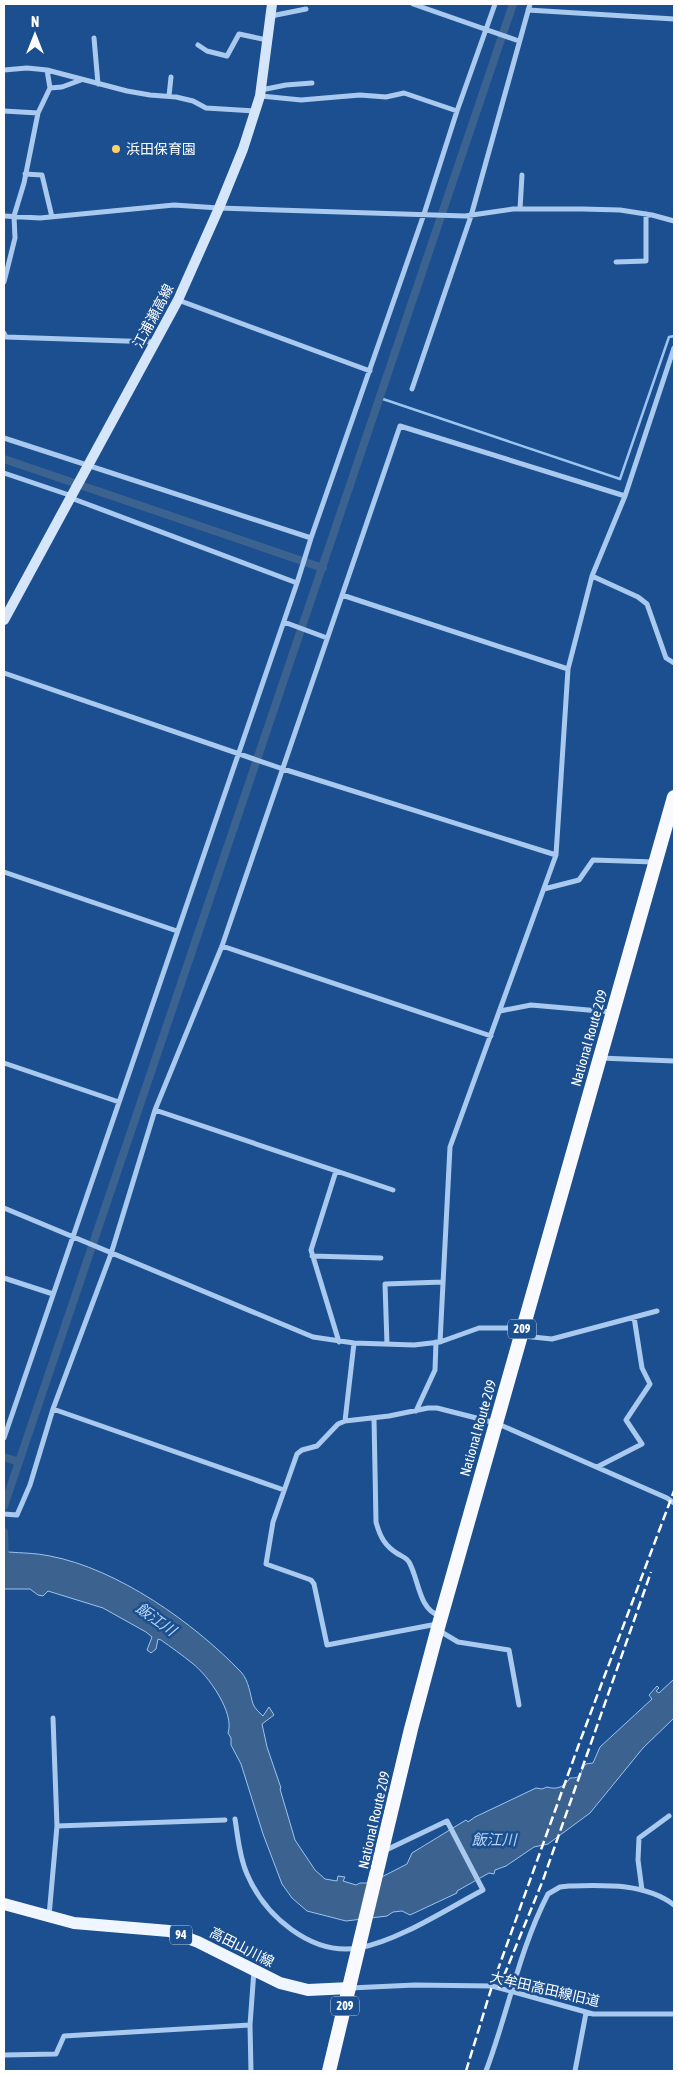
<svg xmlns="http://www.w3.org/2000/svg" width="678" height="2075" font-family="'Asap Condensed','Noto Sans JP',sans-serif">
	<style>
		.water { fill: #3c6290; stroke: #9cc4f0 }
		.lines { fill: none; stroke-linecap: round; stroke-linejoin: round }
		.stream { stroke: #9cc4f0; stroke-width: 2.5 }
		.canal { stroke: #3c6290; stroke-width: 8 }
		.minor { stroke: #a9c9ee; stroke-width: 5 }
		.secondary { stroke: #d6e6fa; stroke-width: 10 }
		.primary { stroke: #f0f6ff; stroke-width: 12 }
		.trunk { stroke: #f8faff; stroke-width: 14 }
		.rail { stroke: #fff; stroke-width: 2.5; stroke-dasharray: 9 4; stroke-linecap: butt }
		.poi-dot { fill: #ffd166; stroke: #1b4f8f; stroke-width: 2 }
		.labels { text-anchor: middle; dominant-baseline: central; stroke-width: 5; stroke-linejoin: round; paint-order: stroke }
		.shield { fill: #1b4f8f; stroke: #bbcadd; stroke-width: 1 }
		.shield-label { font-size: 12px; font-weight: bold; fill: #fff }
		.poi-label { font-size: 14px; fill: #fff; stroke: #1b4f8f; text-anchor: start }
		.street-label { font-size: 14px; fill: #fff; stroke: #1b4f8f }
		.water-label { font-size: 15px; font-style: italic; fill: #b5d3f5; stroke: #1b4f8f }
	</style>
	<rect width="100%" height="100%" fill="#1b4f8f"/>
	<path class="water" d="M4 1548H7L8 1552C22 1553 36 1553 50 1556 118 1569 194 1623 241 1672 249 1681 250 1694 253 1704 255 1709 259 1712 263 1716L269 1707 274 1715 262 1724 267 1747 281 1788 280 1789 295 1840 315 1870 325 1879 337 1881 338 1876 345 1877 343 1881 356 1885 360 1883H370L407 1864 412 1853 466 1820 468 1822 475 1817 536 1788 542 1789 547 1787C557 1790 564 1787 570 1778 585 1778 578 1772 586 1764L593 1763 600 1747 652 1699 649 1695 657 1686 659 1688 656 1691 659 1693 674 1679V1718L643 1748 590 1813 548 1844 534 1847 506 1866 495 1870 494 1874 489 1873 457 1891V1893L410 1915 402 1911 393 1912 387 1916 346 1921 307 1911 292 1898 282 1884 263 1834 241 1764 231 1745V1738L228 1733C235 1713 208 1675 192 1663 182 1655 171 1647 161 1640L158 1639 156 1649 151 1653 147 1650 152 1637 146 1632 103 1608 48 1591 43 1596 38 1595 30 1589H4Z"/>
	<g class="lines">
		<path class="stream" d="M380 398 620 479 669 337 674 336"/>
		<path class="canal" d="M4 459 323 568
			M4 1457 19 1462
			M4 1506 513 4
			M4 1532 5 1558"/>
		<path class="minor" d="M413 4 519 41
			M528 10 674 19
			M271 16 306 9
			M94 38 98 84
			M198 45 207 51 227 56 239 34 267 40
			M4 70 27 68 47 70 127 91 150 95 176 97 193 101 206 108 255 111
			M50 88 62 87 81 80
			M261 90 286 85 312 83
			M169 96 171 77
			M261 96 301 100 360 95 386 97 404 93 457 111
			M4 111 38 113
			M25 174 42 175 52 217
			M520 209 522 175
			M4 216 40 218 174 205 219 208 465 216 513 209H582L620 210 652 215 674 221
			M616 262 646 261V214
			M4 282 15 238 14 216 24 183 38 113 50 88 47 70
			M178 300 370 371
			M4 333 6 337 155 342
			M412 389 471 216 530 4
			M4 438 311 538 424 214 457 111 495 4
			M4 473 72 496
			M592 576 638 597 647 604 666 658 674 663
			M297 583 311 538
			M342 595 568 669
			M284 622 327 638
			M4 673 280 768 556 855
			M4 872 177 931
			M544 889 579 880 593 860 654 862
			M222 946 491 1036
			M500 1011 531 1005 611 1012
			M600 1058 674 1061
			M4 1063 119 1102
			M155 1110 393 1190
			M336 1171 311 1250 339 1342
			M4 1208 313 1337 354 1343 414 1345 440 1342 479 1328H522
			M312 1256 381 1258
			M4 1278 53 1294
			M523 1336 552 1339 657 1311
			M440 1342 450 1147 556 855 568 669 592 576 625 496 674 348
			M387 1344 385 1284 443 1282
			M53 1409 284 1490
			M416 1411 435 1370 436 1342
			M374 1418 376 1522C380 1537 385 1546 398 1554 403 1557 408 1558 410 1564 419 1581 419 1610 440 1616
			M345 1421 354 1343
			M4 1438 297 583 71 498
			M597 1467 642 1444 626 1420 650 1384 642 1368 634 1317
			M4 1514 17 1515 30 1485 53 1409 111 1254 155 1110 222 946 400 426 625 496
			M437 1624 327 1645 314 1584 311 1580 266 1564 273 1522 297 1454 302 1450 317 1446 338 1424 345 1421 389 1416 428 1408H437L496 1423 667 1498 674 1503
			M438 1630 458 1642 509 1650 519 1705
			M235 1819C238 1837 239 1856 247 1874 265 1916 311 1956 359 1948 398 1941 447 1909 483 1890L447 1821 384 1851
			M57 1826 225 1820
			M642 1890 638 1860 639 1838 669 1816
			M49 1916 57 1826 53 1718
			M350 1988 415 1985 492 1986 593 2014H674
			M4 2055 56 2054 64 2036 250 2025
			M251 2071 250 2025 254 1970
			M486 2071C508 2013 519 1950 548 1894L560 1887 569 1886C604 1885 645 1883 674 1905
			M575 2071 586 2013"/>
		<path class="secondary" d="M4 620 178 300 219 208 243 149 260 96 272 4"/>
		<path class="primary" d="M4 1904 74 1923 169 1931 198 1942 280 1983 308 1990 350 1988"/>
		<path class="trunk" d="M329 2071 411 1729 439 1624 674 797"/>
		<path class="rail" d="M499 1988 543 1880 651 1572
			M466 2071 492 1986 579 1744 674 1491"/>
	</g>
	<circle class="poi-dot" cx="116" cy="149" r="5"/>
	<g class="labels">
		<g class="shield">
			<rect x="508" y="1319.5" width="28" height="19" rx="4"/>
			<rect x="170" y="1925.5" width="22" height="19" rx="4"/>
			<rect x="331" y="1996.5" width="28" height="19" rx="4"/>
		</g>
		<g class="shield-label">
			<text x="522" y="1329">209</text>
			<text x="181" y="1935">94</text>
			<text x="345" y="2006">209</text>
		</g>
		<g class="poi-label">
			<text x="126" y="149">浜田保育園</text>
		</g>
		<g class="street-label">
			<text transform="translate(153 316) rotate(-62)">江浦瀬高線</text>
			<text transform="translate(589 1038) rotate(-74)">National Route 209</text>
			<text transform="translate(478 1428) rotate(-74)">National Route 209</text>
			<text transform="translate(374 1820) rotate(-77)">National Route 209</text>
			<text transform="translate(242 1947) rotate(27)">高田山川線</text>
			<text transform="translate(545 1989) rotate(13)">大牟田高田線旧道</text>
		</g>
		<g class="water-label">
			<text transform="translate(156 1619) rotate(35)">飯江川</text>
			<text x="494" y="1839">飯江川</text>
		</g>
	</g>
	<rect width="678" height="2075" fill="none" stroke="#ffffff" stroke-width="10"/>
	<g transform="translate(35 35)" stroke="#1b4f8f" stroke-width="4" paint-order="stroke">
	<path d="M0-4L9 19L0 12L-9 19Z" fill="#ffffff"/>
	<text y="-8" font-size="14" font-weight="bold" text-anchor="middle" fill="#ffffff">N</text>
	</g>
</svg>
